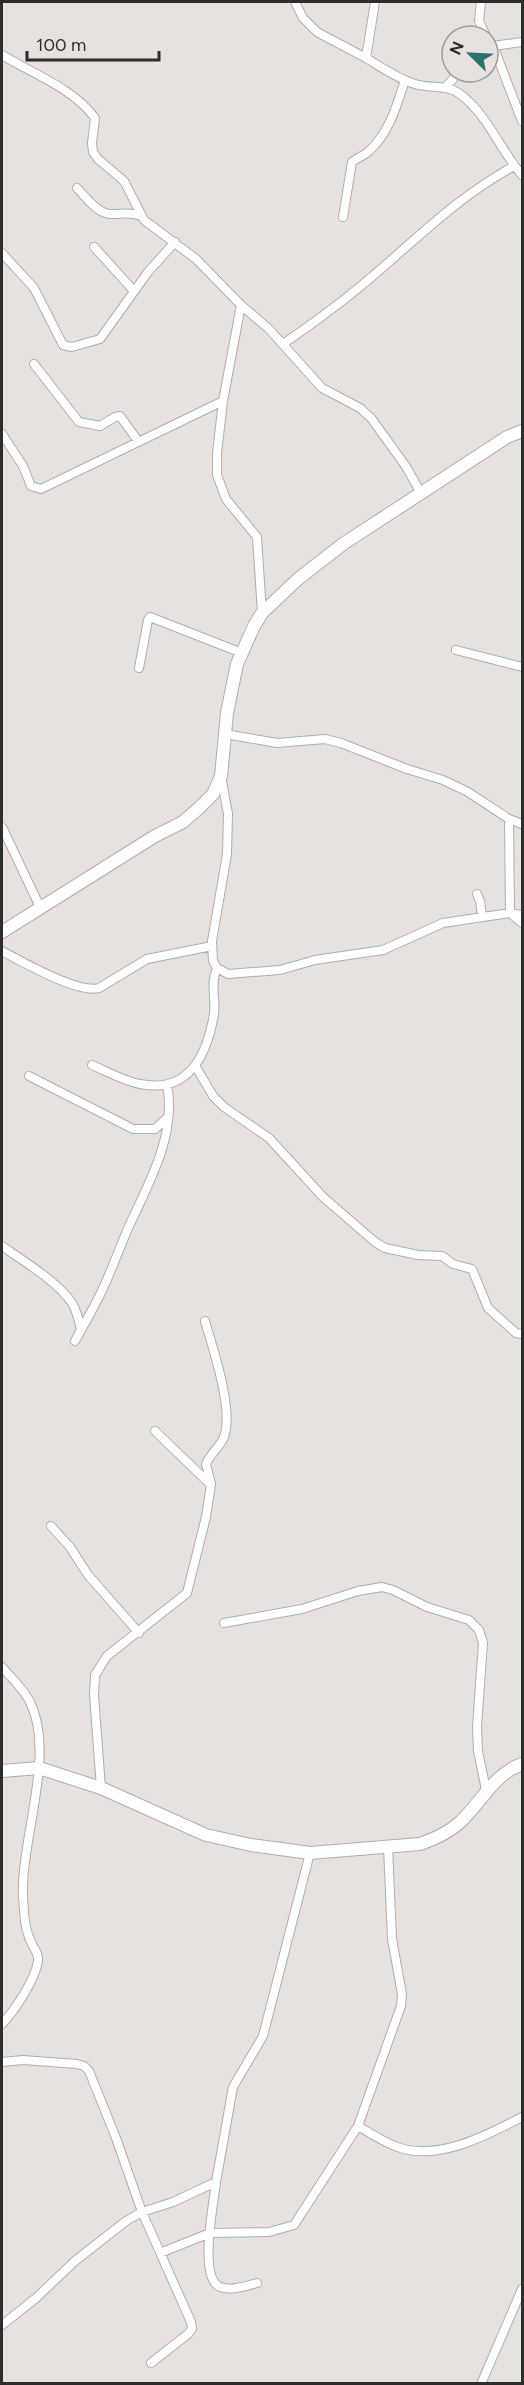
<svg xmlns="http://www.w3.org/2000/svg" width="524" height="2385" font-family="Figtree,sans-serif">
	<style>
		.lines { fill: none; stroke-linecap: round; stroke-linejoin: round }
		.street-casing { stroke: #b2adac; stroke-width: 10 }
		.secondary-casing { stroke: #b2adac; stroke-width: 14 }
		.street { stroke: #fff; stroke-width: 8 }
		.secondary { stroke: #fff; stroke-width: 12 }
	</style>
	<rect width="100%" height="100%" fill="#e7e2e0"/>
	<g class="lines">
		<g class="street-casing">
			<path id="street" d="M295 2 303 18 317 32 366 58
				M375 2 366 58C381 67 398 79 415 84 430 89 447 84 460 94 488 115 500 150 522 175
				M481 2 479 21 486 36
				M488 40 495 51 522 121
				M493 46 522 42
				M2 55C33 74 73 88 95 118L92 143 93 152 98 159 124 181 144 220 196 259 241 305 269 329 322 388 360 408 371 418 405 465 421 493
				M445 88 459 72
				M77 188C87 198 97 214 112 214 123 214 131 212 141 216
				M343 217 352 162C357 158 363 156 368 152 389 134 397 105 405 80
				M94 247 134 291
				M2 253 34 288 63 345 72 347 100 339 148 272 175 242
				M241 305 223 401 217 453V475L226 499 257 537 262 613
				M283 344C312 324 341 303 368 280 418 238 456 198 514 166
				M34 364 79 422 100 426 115 417 120 416 138 441
				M2 434 23 466 31 486 41 489 223 401
				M456 650 522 667
				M139 668 148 620 150 617 242 653
				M225 734 277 743 325 739 341 743 407 769 443 780 468 792 509 819 522 824
				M221 776 228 814 227 854 212 941 213 961 217 968 228 974 280 970 315 960 383 950 443 923 510 913 522 915
				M509 819 510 913 522 923
				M2 827 40 907
				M477 894 480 901 482 916
				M2 951C22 962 79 994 99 988L147 959 212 946
				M92 1065C108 1072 124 1081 140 1084 189 1094 207 1055 214 1014 216 998 210 984 217 968
				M196 1067 213 1096 224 1107 269 1138 323 1197 375 1242 385 1248 418 1255 442 1256 453 1264 472 1269 488 1308 516 1333 522 1334
				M29 1076 133 1129H155L167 1118
				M2 1246C22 1260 58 1282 72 1303 77 1311 79 1321 81 1330
				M75 1341C85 1322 97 1303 105 1284 114 1264 121 1244 130 1224 149 1183 177 1133 167 1085
				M155 1431 210 1484
				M51 1526 70 1547 88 1575 139 1633
				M224 1623 302 1609 358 1591 382 1587 393 1590 427 1607 469 1620 479 1630 483 1643 477 1726 478 1751 486 1790
				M2 1667C11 1678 24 1689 30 1702 56 1754 21 1838 23 1895 24 1912 24 1929 32 1944 35 1950 39 1954 38 1961 35 1980 15 2010 2 2024
				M101 1788 94 1695 95 1675 107 1656 187 1593 206 1517 211 1484 206 1464C210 1454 220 1447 224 1437 234 1410 213 1349 205 1321
				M2 2062 23 2060 77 2064 84 2066 89 2071 116 2138 142 2212 191 2322 192 2329 188 2334 151 2363
				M358 2126C370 2133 382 2141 395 2146 435 2163 488 2135 522 2117
				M216 2182C214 2202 198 2278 220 2287 231 2291 246 2286 257 2283
				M160 2253 210 2233 269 2232 294 2225 358 2126 401 2006 402 1994 392 1939 388 1847
				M2 2325 36 2298 75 2261 126 2221 142 2212 173 2202 216 2182 233 2087 263 2036 310 1853
				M481 2384 522 2289"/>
		</g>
		<g class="secondary-casing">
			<path id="secondary" d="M2 932 155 836 183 822 199 808 213 794 221 776 227 713 237 664 254 626 262 613 298 579 343 544 507 437 522 431
				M2 1771 39 1768 101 1788 206 1835 251 1845 310 1853 420 1844C435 1839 446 1834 458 1824 481 1804 492 1775 522 1764"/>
		</g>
		<use href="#street" class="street"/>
		<use href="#secondary" class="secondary"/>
	</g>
	<rect width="524" height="2385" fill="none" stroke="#2f2d2c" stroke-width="6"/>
	<g transform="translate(470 54) rotate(294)"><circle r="28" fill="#e7e2e0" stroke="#9d9a98" stroke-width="1.5"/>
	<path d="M0-4.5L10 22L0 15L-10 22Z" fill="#2b726a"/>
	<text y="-9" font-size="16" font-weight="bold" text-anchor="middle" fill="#2f2d2c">N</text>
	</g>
	<path d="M27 51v9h132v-9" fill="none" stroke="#2f2d2c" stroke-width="3"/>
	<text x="36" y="51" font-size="18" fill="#2f2d2c" stroke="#e7e2e0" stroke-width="4.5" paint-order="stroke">100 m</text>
</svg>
